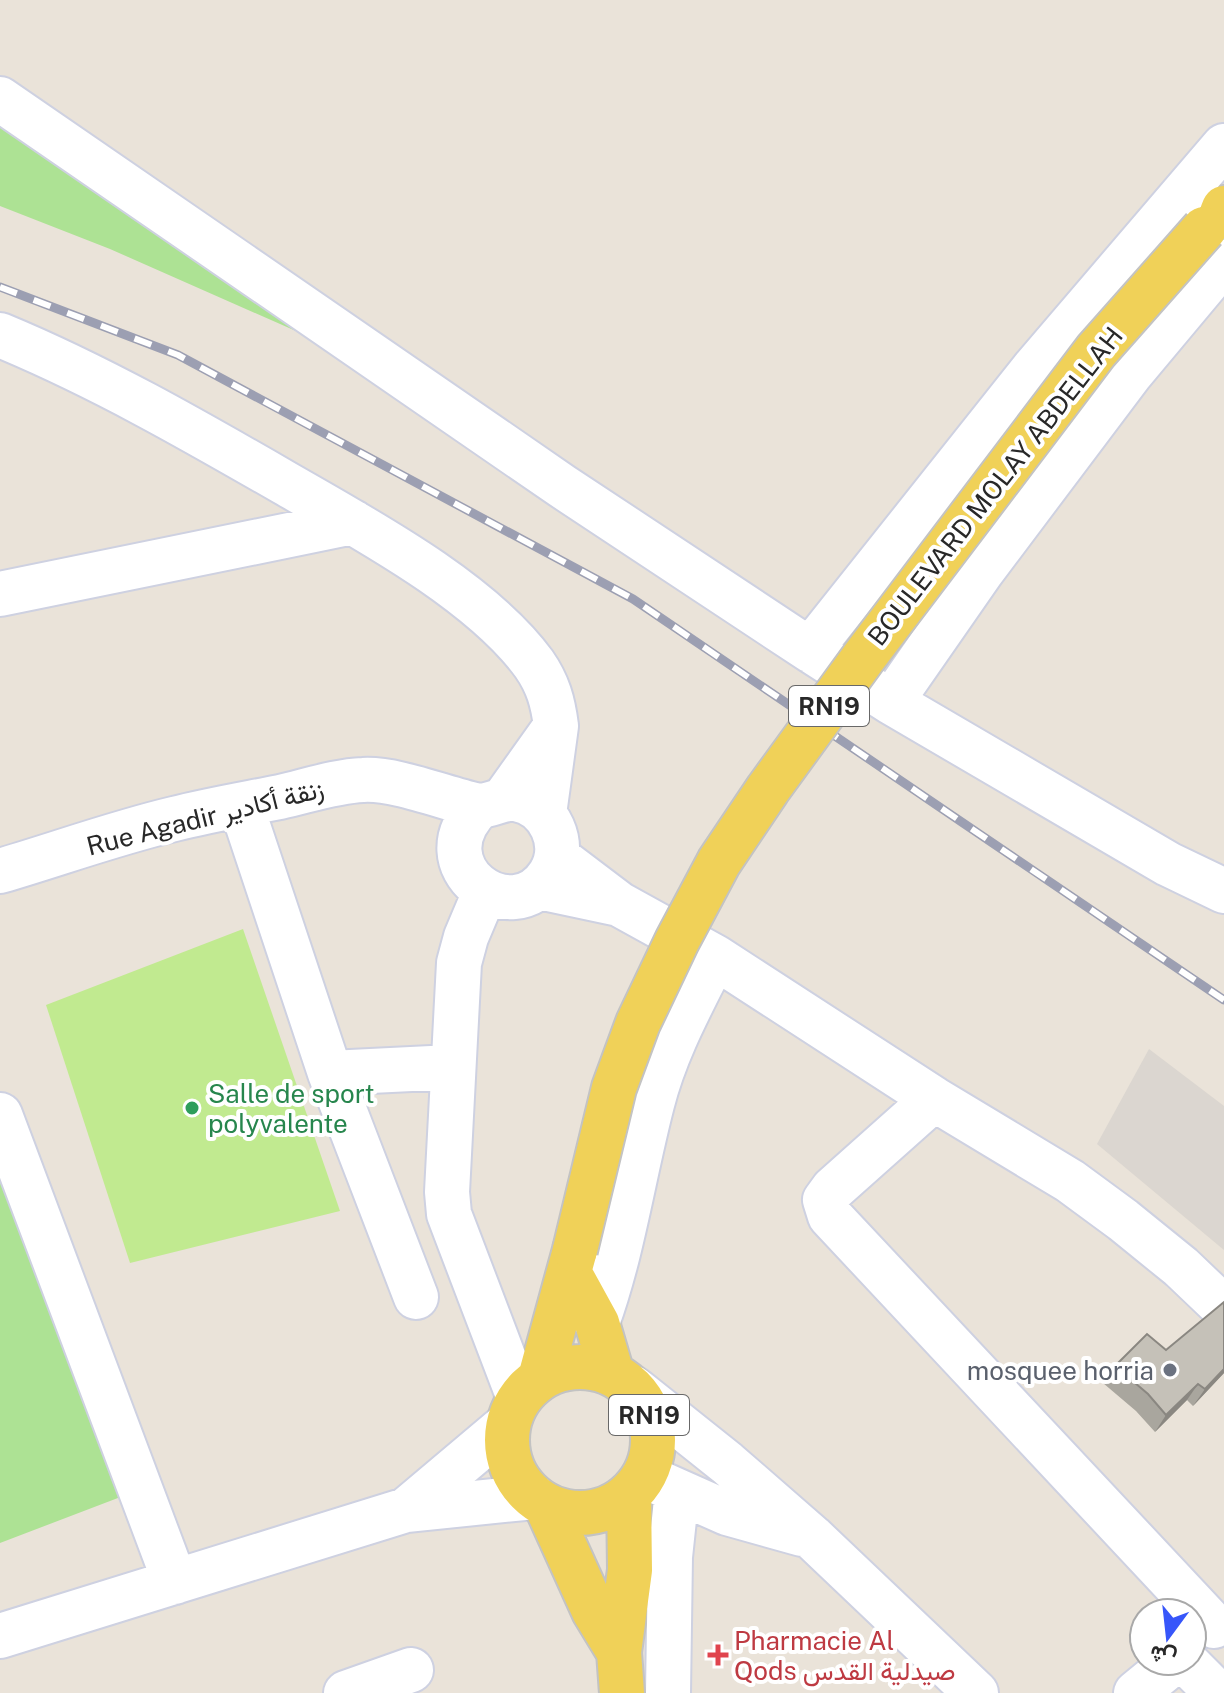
<svg xmlns="http://www.w3.org/2000/svg" width="1224" height="1693" font-family="'Public Sans',Vazirmatn,sans-serif">
	<style>
		.green { fill: #ade294 }
		.pitch { fill: #c1ea90 }
		.plaza { fill: #dbd6d0 }
		.lines { fill: none; stroke-linecap: round; stroke-linejoin: round }
		.minor-casing { stroke: #ced1e1; stroke-width: 48 }
		.major-casing { stroke: #c3c3c3; stroke-width: 48 }
		.minor { stroke: #fff; stroke-width: 44 }
		.major { stroke: #f0d158; stroke-width: 44 }
		.rail-casing { stroke: #9c9fb2; stroke-width: 9 }
		.rail { stroke: #fff; stroke-width: 6; stroke-dasharray: 18; stroke-linecap: butt }
		.major-bridge-casing { stroke: #c3c3c3; stroke-width: 48; stroke-linecap: butt }
		.major-bridge { stroke: #f0d158; stroke-width: 44 }
		.wall { fill: #a9a69e }
		.shaded-wall { fill: #8a8781 }
		.building { fill: #c5c1b8; stroke: #8a8781; stroke-width: 2 }
		.leisure-dot { fill: #2e9e5b; stroke: #fff; stroke-width: 3 }
		.worship-dot { fill: #6b7280; stroke: #fff; stroke-width: 3 }
		.health-dot { fill: #e0444e; stroke: #fff; stroke-width: 3 }
		.labels { text-anchor: middle; dominant-baseline: central; stroke-width: 8; stroke-linejoin: round; paint-order: stroke }
		.shield { fill: #fff; stroke: #686868; stroke-width: 2 }
		.shield-label { font-size: 24px; font-weight: bold; fill: #282828 }
		.street-label { font-size: 26px; fill: #282828; stroke: #fff }
		.leisure-label { font-size: 26px; fill: #27864d; stroke: #fff; text-anchor: start }
		.worship-label { font-size: 26px; fill: #5b616d; stroke: #fff; text-anchor: end }
		.health-label { font-size: 26px; fill: #be3a42; stroke: #fff; text-anchor: start }
	</style>
	<rect width="100%" height="100%" fill="#eae3d9"/>
	<path class="green" d="M0 115 339 350 110 249 0 206Z
		M0 1155 131 1493 0 1543Z"/>
	<path class="pitch" d="M243 929 340 1211 130 1263 46 1005Z"/>
	<path class="plaza" d="M1149 1049 1224 1106V1250L1097 1144Z"/>
	<g class="lines">
		<g class="minor-casing">
			<path id="minor" d="M0 99 562 486 810 650 891 702 1168 864 1224 891
				M0 335C99 376 193 430 285 483 363 528 481 591 534 664 548 684 553 702 556 726
				M0 594 353 522
				M810 650 1035 367 1224 146
				M891 702 982 571 1131 373 1224 262
				M504 799 556 726 544 814
				M241 805 330 1073 416 1297
				M0 871C58 854 115 833 174 819 209 810 245 804 280 797 307 791 336 781 363 780 395 778 444 798 475 805 489 808 502 797 516 799 550 805 568 845 550 874 512 934 418 866 480 806
				M539 887 619 904 557 857
				M485 892 466 937 459 963 447 1192 449 1214 519 1398
				M619 904 715 957 934 1099 1070 1181 1123 1220 1181 1267 1224 1308
				M330 1073 452 1067
				M934 1099 833 1189 825 1200 830 1216 1214 1626
				M0 1115 175 1582
				M597 1323C623 1251 633 1177 652 1104 665 1052 691 1005 715 957
				M633 1388 727 1463 812 1537 976 1693
				M644 1476 727 1513 802 1534
				M406 1510 508 1424
				M0 1636 406 1510 534 1497
				M1185 1661 1217 1693
				M346 1693 411 1670
				M668 1693 670 1557 677 1491
				M1136 1693 1175 1661"/>
		</g>
		<g class="major-casing">
			<path id="major" d="M1222 213 1224 208
				M570 1274 597 1323 612 1374
				M507 1440a73 73 0 1 1 146 0a73 73 0 1 1-146 0Z
				M540 1378 575 1250
				M546 1505 594 1611 619 1652
				M622 1693 619 1652 630 1570 629 1494"/>
		</g>
		<use href="#minor" class="minor"/>
		<use href="#major" class="major"/>
		<g class="rail-casing">
			<path id="rail" d="M0 287 178 355 633 599 1224 1000"/>
		</g>
		<use href="#rail" class="rail"/>
		<g class="major-bridge-casing">
			<path id="major-bridge" d="M575 1250 614 1088 638 1023 677 941 719 862 768 789 864 657 1096 351 1204 229"/>
		</g>
		<use href="#major-bridge" class="major-bridge"/>
	</g>
	<path class="wall" d="M1224 1302V1373L1193 1406 1187 1400 1155 1432 1136 1411 1103 1383 1115 1366 1166 1350Z"/>
	<path class="shaded-wall" d="M1224 1369V1373L1193 1406 1205 1389Z
		M1198 1384 1187 1400 1155 1432 1166 1415Z"/>
	<path class="building" d="M1224 1302V1369L1205 1389 1198 1384 1166 1415 1148 1394 1115 1366 1147 1334 1166 1350Z"/>
	<circle class="leisure-dot" cx="192" cy="1108" r="8"/>
	<circle class="worship-dot" cx="1170" cy="1370" r="8"/>
	<path class="health-dot" d="M714 1643h8v8h8v8h-8v8h-8v-8h-8v-8h8z"/>
	<g class="labels">
		<g class="shield">
			<rect x="789" y="686" width="80" height="40" rx="6"/>
			<rect x="609" y="1395" width="80" height="40" rx="6"/>
		</g>
		<g class="shield-label">
			<text x="829" y="706">RN19</text>
			<text x="649" y="1415">RN19</text>
		</g>
		<g class="street-label">
			<text transform="translate(995 486) rotate(-52)">BOULEVARD MOLAY ABDELLAH</text>
			<text transform="translate(205 817) rotate(-14)">Rue Agadir زنقة أكادير</text>
		</g>
		<g class="leisure-label">
			<text x="208" y="1093">Salle de sport<tspan x="208" dy="30">polyvalente</tspan></text>
		</g>
		<g class="worship-label">
			<text x="1154" y="1370">mosquee horria</text>
		</g>
		<g class="health-label">
			<text x="734" y="1640">Pharmacie Al<tspan x="734" dy="30">Qods صيدلية القدس</tspan></text>
		</g>
	</g>
	<g transform="translate(1168 1637) rotate(195)"><circle r="38" fill="#ffffff" stroke="#a9a9a9" stroke-width="2"/>
	<path d="M0-6L14 30L0 20L-14 30Z" fill="#3756fa"/>
	<text y="-12" font-size="22" font-weight="bold" text-anchor="middle" fill="#282828">ش</text>
	</g>
</svg>
